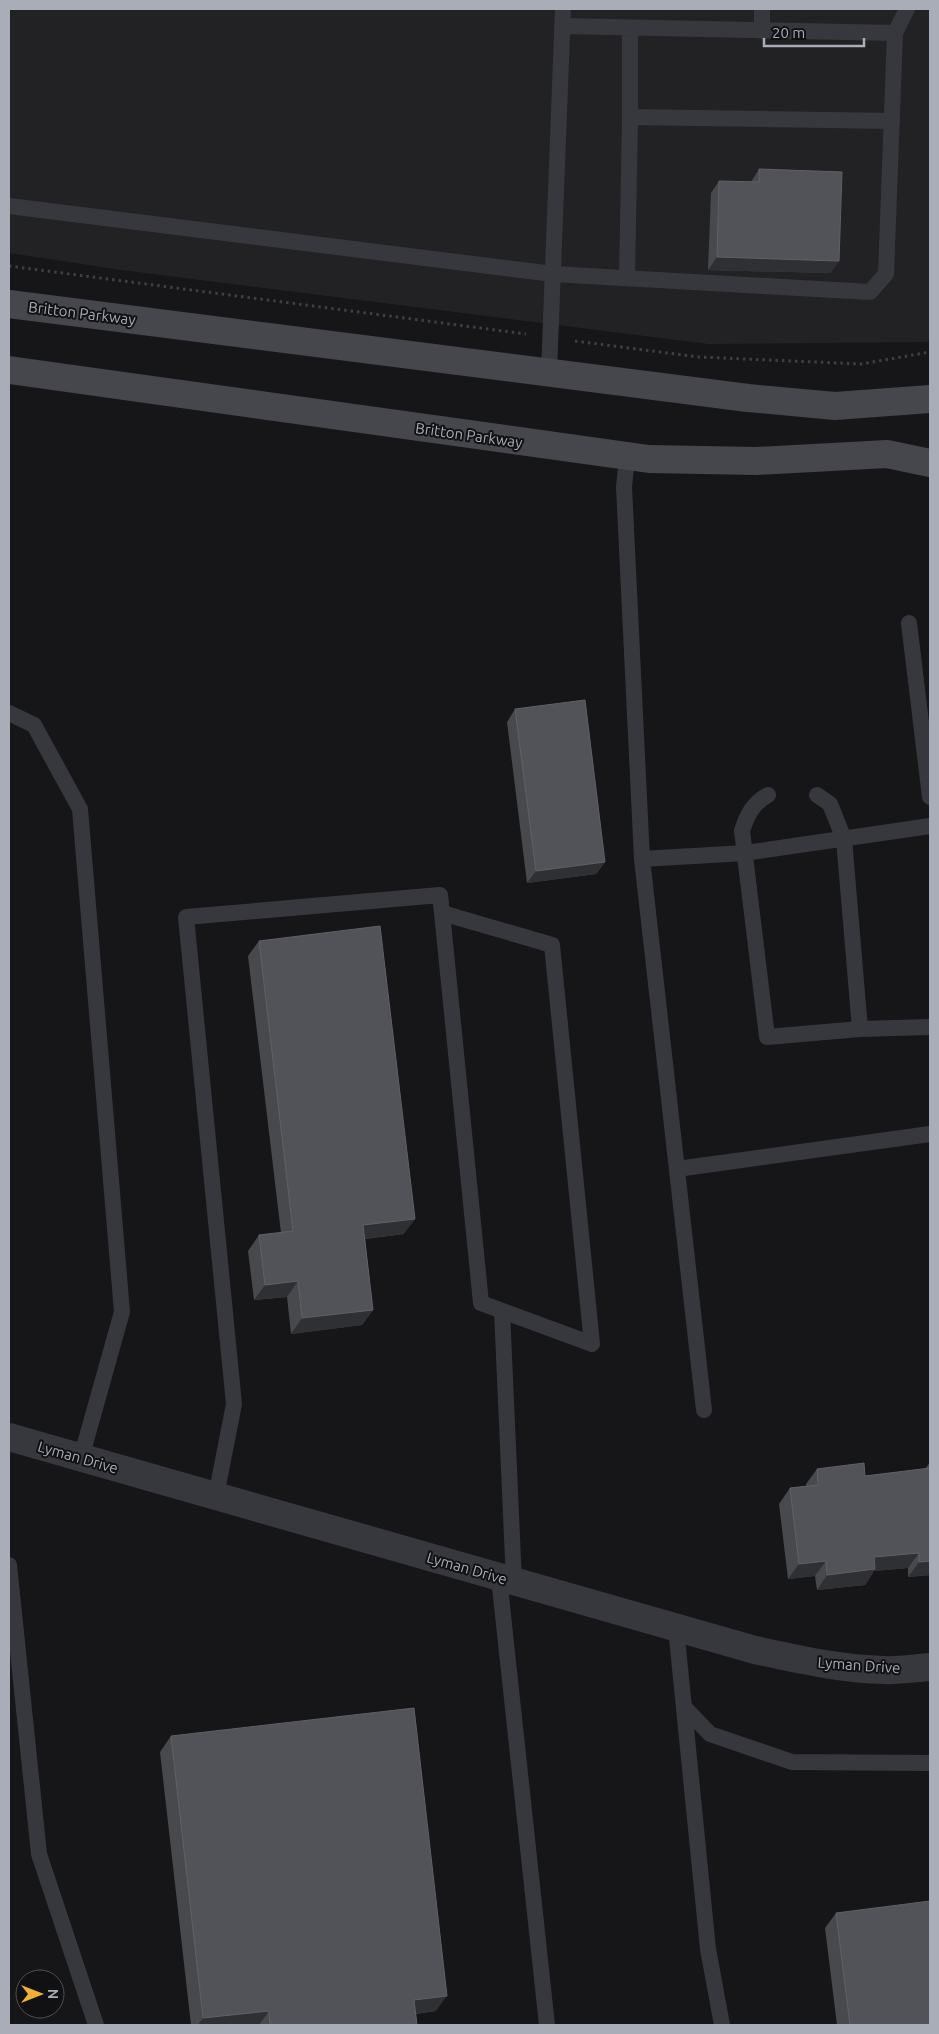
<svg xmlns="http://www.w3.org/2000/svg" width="939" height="2034" font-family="Ubuntu,sans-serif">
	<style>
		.built { fill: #222225 }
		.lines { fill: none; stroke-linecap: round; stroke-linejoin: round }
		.path { stroke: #3d3f44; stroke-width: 3; stroke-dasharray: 2.5 4; stroke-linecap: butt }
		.service { stroke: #37383d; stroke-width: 16 }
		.minor { stroke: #37383d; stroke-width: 28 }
		.secondary { stroke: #45474d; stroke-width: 28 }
		.wall { fill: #47494d }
		.shaded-wall { fill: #2f3033 }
		.building { fill: #525359; stroke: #5f6168 }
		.labels { text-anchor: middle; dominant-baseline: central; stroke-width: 4; stroke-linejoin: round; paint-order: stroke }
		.street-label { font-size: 15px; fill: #a8adb8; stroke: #111113 }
	</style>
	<rect width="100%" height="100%" fill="#161618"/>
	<path class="built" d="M9 9H930V340L927 342 708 344 121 270 9 253Z"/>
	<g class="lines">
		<path class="path" d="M9 266 526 334
			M575 341 699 357 861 364 930 352"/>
		<path class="service" d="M562 26 895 33
			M630 28V117
			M762 31V9
			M9 206 553 274 870 292 886 274 895 33 907 9
			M627 278 630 117 892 121
			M549 372 563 9
			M627 457 624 487 642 859 704 1410
			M909 623 930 797
			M9 713 34 725 80 809 122 1312 81 1458
			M768 795C753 803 747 815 742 831L767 1037 860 1029 930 1027
			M817 795 830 804 844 839 860 1029
			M642 859 745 853 930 826
			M677 1169 930 1134
			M502 1311 514 1582
			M216 1496 234 1404 186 917 440 895 442 913 481 1303 592 1344 552 945 442 913
			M9 1565 39 1854 96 2025
			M499 1578 547 2025
			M676 1628 708 1949 722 2025
			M684 1707 710 1734 792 1762 930 1763"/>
		<path class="minor" d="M9 1437 755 1650C797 1659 840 1669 884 1670 899 1671 915 1668 930 1667"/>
		<path class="secondary" d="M9 304 748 398 835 406 930 399
			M9 370 649 459 756 461 887 454 930 463"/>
	</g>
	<path class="wall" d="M759 169 839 261 830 273 708 270 711 193 719 181 751 182Z
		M515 709 605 862 596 874 527 883 507 722Z
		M259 941 404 1234 365 1239 373 1310 362 1325 291 1334 287 1297 254 1300 248 1251 259 1235 281 1233 248 956Z
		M930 1462V1575L908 1577V1568L874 1571 865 1585 817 1590 815 1576 788 1579 779 1504 790 1488 806 1486V1484L817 1469 865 1476 925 1469Z
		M171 1736 436 2011 416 2014 417 2025H191L160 1752Z
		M836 1913 930 2025H837L825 1928Z"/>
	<path class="shaded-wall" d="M717 257 839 261 830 273 708 270Z
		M605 862 596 874 527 883 536 871Z
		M415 1219 404 1234 353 1240 363 1225Z
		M298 1281 287 1297 254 1300 265 1285Z
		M373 1310 362 1325 291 1334 302 1318Z
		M919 1553 908 1568 874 1571 865 1585 817 1590 827 1575 874 1557Z
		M826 1561 815 1576 788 1579 799 1564Z
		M930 1561V1575L908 1577 919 1562Z
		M447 1996 436 2011 403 2015 414 2000Z
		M269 2011 259 2025H198L203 2018Z"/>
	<path class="building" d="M759 169 842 172 839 261 717 257 719 181 759 182Z
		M585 700 605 862 536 871 515 709Z
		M380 926 415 1219 363 1225 373 1310 302 1318 298 1281 265 1285 259 1235 293 1231 259 941Z
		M864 1463 865 1476 930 1468V1561L919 1562V1553L874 1557 875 1569 827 1575 826 1561 799 1564 790 1488 818 1485 817 1469Z
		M414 1708 447 1996 414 2000 417 2025H270L269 2011 203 2018 171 1736Z
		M930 1901V2025H850L836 1913Z"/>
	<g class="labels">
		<g class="street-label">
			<text transform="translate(82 313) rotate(7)">Britton Parkway</text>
			<text transform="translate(469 435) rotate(8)">Britton Parkway</text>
			<text transform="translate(78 1457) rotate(16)">Lyman Drive</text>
			<text transform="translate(467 1568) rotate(16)">Lyman Drive</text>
			<text transform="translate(859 1665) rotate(4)">Lyman Drive</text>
		</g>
	</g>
	<rect width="939" height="2034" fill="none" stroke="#a8adb8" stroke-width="20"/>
	<g transform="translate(40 1994) rotate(90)"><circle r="24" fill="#111113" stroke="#4d4f55"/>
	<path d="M0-4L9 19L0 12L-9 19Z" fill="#f2b134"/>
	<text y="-8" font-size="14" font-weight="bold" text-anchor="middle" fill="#a8adb8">N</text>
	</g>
	<path d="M764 38v8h100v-8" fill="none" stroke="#a8adb8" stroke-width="2.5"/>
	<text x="772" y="38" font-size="15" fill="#a8adb8" stroke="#111113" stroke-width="4" paint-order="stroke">20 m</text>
</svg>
